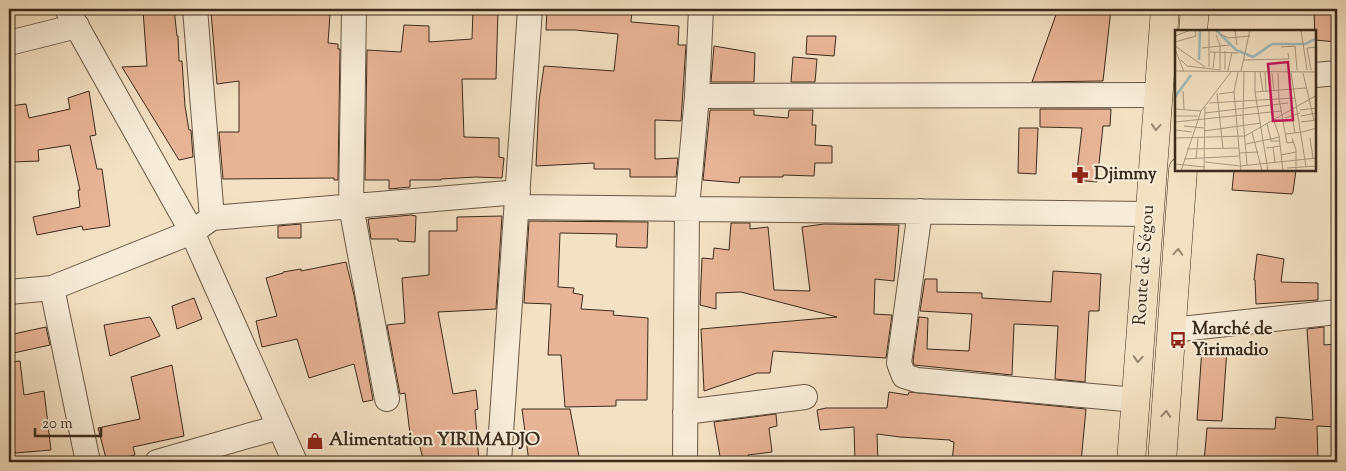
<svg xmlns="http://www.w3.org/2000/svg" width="1346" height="471" font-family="'Sorts Mill Goudy',serif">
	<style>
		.building { fill: #e8b497; stroke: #3b2b1b }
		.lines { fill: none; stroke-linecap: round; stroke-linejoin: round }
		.minor-casing { stroke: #695845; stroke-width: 26 }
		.highway-casing { stroke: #3b2b1b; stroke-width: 29 }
		.minor { stroke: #f7ecd8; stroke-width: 24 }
		.highway { stroke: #f3e1c3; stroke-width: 28 }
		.oneway { stroke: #97866f }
		.labels { text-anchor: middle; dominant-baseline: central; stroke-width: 4; stroke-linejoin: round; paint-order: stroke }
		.poi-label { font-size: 18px; font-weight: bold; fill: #3b2b1b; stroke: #f7ecd8; text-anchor: start }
		.street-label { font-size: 18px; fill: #3b2b1b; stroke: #f7ecd8 }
		.inset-river { fill: none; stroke: #9fbbbd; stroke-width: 2.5 }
		.inset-road { fill: none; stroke: #a99880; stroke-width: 1 }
		.view { fill: #c2185b; fill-opacity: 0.15; stroke: #c2185b; stroke-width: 2.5 }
		.inset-edge { fill: none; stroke: #3b2b1b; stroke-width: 2.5 }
	</style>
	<rect width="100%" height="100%" fill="#f3e1c3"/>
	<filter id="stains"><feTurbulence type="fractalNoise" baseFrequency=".004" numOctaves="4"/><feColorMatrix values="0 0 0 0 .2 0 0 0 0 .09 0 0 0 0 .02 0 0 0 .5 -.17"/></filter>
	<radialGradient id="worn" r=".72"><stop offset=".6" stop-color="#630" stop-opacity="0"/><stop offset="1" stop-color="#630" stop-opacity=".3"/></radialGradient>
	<path class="building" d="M153 9H174L177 36H178L179 61H182L185 106 189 130H191L193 157 179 160 122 67 147 66 143 10 153 11Z
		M238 9H262V11L271 12V14H330L328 43 338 44V49H340L338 180H334V178L223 179 219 132H239V81L217 84 211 12 238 11Z
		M473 9H498L496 79H462L464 137 499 138V157L504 158 502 178 476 177 441 179V180H410V187L389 189V180H365L367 50 401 52 404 25 429 26V42L472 39Z
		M547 9H632L631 22 679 26 678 45H686L681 121 655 120V159L678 158 676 177H630V169H594V163L536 166 539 101 544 66 614 71 618 34 575 30H546Z
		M1058 9H1111L1103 81 1032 82Z
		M1314 9H1337V42L1315 40Z
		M807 36H836L834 56 806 54Z
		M714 46 755 53 754 82H711Z
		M793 57 817 59 815 82H791Z
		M89 91 96 135 90 136 97 169H102L110 226 83 230 82 226 37 235 33 217 80 207 78 190H80L70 145 38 150 39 161 13 162 9 140V106L26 104 29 118 70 109 68 98Z
		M1040 109H1111L1110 126H1103L1097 182 1076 180 1082 128 1040 127Z
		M710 110H754V115L788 118 789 110H813L812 125H816L815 145 832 146V163H815L814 176 783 175V177H740L739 183 703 180Z
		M1019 128H1038L1036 174 1018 173Z
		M1234 170H1296L1293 192 1292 194 1232 190Z
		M411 215 416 216 415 242 398 241V239H371L368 219Z
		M502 216 496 309 438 312 453 394 476 390 478 409 475 410 479 462H424L418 440 411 442 405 393 400 394 387 325 405 323 402 278 429 275V231H457V217Z
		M529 221 648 222 647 248 616 247 617 234 560 233 558 287 574 288 573 293 583 295 581 309 614 311 613 315 648 318 647 400H616V406L565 407 561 355H548L551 304 524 303Z
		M731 223H750V229L768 227 774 290 810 291 802 227 824 224 899 225 894 281 875 279 874 314 892 315 886 358 773 351 770 373H757L704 391 701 329 837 317 741 292 716 293V309L700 305 702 258 713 259 714 248 729 250Z
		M301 224V238H278V226Z
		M1257 254 1284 259 1281 282 1318 283V300L1256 304 1255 280H1254Z
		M346 262 354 295 373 400 363 402 354 364 309 378 297 339 262 347 256 321 277 316 266 278 283 273V272L301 269V271Z
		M1053 271 1101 274 1099 311H1089L1085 382 1055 379 1058 326 1014 324 1012 375 914 365 913 361 919 317 928 318 927 349 969 351 972 314 920 311 925 279H937V292L982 293V298L1051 302Z
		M194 298 202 319 177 329 172 306Z
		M150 317 160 336 110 356 104 325Z
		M46 327 50 345 9 354V335Z
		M1324 327V345L1337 344V427L1317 426 1318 462H1204L1207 428 1275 429 1276 417 1313 420 1307 329Z
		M1202 348 1227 349 1222 421 1197 420Z
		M20 361 24 395 44 391 51 450 15 453 9 412V362Z
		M172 365 184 436 133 447 135 455 107 462 98 428 140 419 131 377Z
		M889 392 908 395 909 392 1086 409 1081 462H1049V460L976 457 975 462H952L954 442 950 441V440L900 437 877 434 878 462H855L854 427 820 430 817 410 826 408H887Z
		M522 409H570L580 462H529Z
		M776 414 777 426 769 428 772 452 748 455 750 462H721L714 422Z"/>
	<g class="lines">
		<g class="minor-casing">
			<path id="minor" d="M67 9 192 232 295 462
				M195 9 212 218
				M354 9 351 206 387 399
				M9 43 77 26
				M1315 75 1337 73
				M697 96 1158 95
				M517 207 1149 214
				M920 211 899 363 904 376 917 380 1136 400
				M52 288 88 462
				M9 292 52 288 192 232 212 218 518 192
				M1172 330 1337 312
				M685 412 805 397
				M157 462 279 427
				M499 462 530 9
				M685 462 687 208 697 96 701 9"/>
		</g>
		<g class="highway-casing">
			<path id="highway" d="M1193 31 1195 9
				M1131 462 1165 9
				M1162 462 1183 170"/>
		</g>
		<use href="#minor" class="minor"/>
		<use href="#highway" class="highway"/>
	</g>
	<defs><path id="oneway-chevron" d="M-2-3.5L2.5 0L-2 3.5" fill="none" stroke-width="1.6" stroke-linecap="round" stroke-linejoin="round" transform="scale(1.25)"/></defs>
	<g class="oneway">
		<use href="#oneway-chevron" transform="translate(1156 127) rotate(94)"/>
		<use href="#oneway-chevron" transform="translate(1178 252) rotate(-86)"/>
		<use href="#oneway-chevron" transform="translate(1138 359) rotate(94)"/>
		<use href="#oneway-chevron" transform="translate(1166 414) rotate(-86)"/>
	</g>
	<defs>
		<g id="pharmacy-bare" transform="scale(1.35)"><path d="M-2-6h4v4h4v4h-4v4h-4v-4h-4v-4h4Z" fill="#8f2418" stroke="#f7ecd8" stroke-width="2.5" paint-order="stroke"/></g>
		<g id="bus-bare" transform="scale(1.35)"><path d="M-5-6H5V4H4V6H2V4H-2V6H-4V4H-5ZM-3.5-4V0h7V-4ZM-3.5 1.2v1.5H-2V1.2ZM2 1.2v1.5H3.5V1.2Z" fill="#8f2418" stroke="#f7ecd8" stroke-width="2.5" paint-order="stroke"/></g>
		<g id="shop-bare" transform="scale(1.35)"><path d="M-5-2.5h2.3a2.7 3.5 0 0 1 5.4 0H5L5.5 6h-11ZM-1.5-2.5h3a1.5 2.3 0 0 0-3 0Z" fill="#8f2418" stroke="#f7ecd8" stroke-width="2.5" paint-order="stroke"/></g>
	</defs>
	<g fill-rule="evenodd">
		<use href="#pharmacy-bare" x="1080" y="175"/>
		<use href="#bus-bare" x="1178" y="340"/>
		<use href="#shop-bare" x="315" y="441"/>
	</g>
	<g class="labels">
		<g class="poi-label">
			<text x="1094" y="175">Djimmy</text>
			<text x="1192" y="330">Marché de<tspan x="1192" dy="21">Yirimadio</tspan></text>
			<text x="329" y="441">Alimentation YIRIMADJO</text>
		</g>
		<g class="street-label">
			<text transform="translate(1145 265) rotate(-86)">Route de Ségou</text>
		</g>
	</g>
	<g transform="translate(1175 30)">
		<rect width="141" height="141" fill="#f3e1c3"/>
		<path class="inset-river" d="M41 0 61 20 78 27 97 14H130L142 8M24 30 25 0M0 67 16 45"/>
		<path class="inset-road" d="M60 0 62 15M126 0 132 40M45 4 54 8 75 6M41 5 45 15V39M0 6 16 0M0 12 21 6 20 0M0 16 30 37M106 17 120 16 122 40M27 18 54 15M0 19 9 42M35 22 63 23M6 30 12 36 46 40M68 30 114 29 113 23M34 37V0M38 38 40 22M50 40V21M136 40 132 18 142 17M0 41 142 42M53 41 57 22M66 41 75 0M63 42 59 62 66 141M69 42 68 88 72 135M80 42V62L93 141M85 42 88 62M90 42 91 62M97 43 99 61M103 43 104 69M116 43 131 137M128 43 139 90M8 61 9 79M80 62 131 58M42 63 48 119M44 64 59 62M104 69 112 113 119 112M34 73 120 68M0 79 26 81M125 80 142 78M30 83 113 73M0 86H23M117 86 120 103M126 86 142 83M98 88 104 106 108 141M110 88 125 83M0 92 106 81M126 92 142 90M92 93 96 111H105M9 96 29 98M0 100 17 102M29 101 86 93M77 102 87 141M127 102 142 98M111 104 127 102M0 108 70 106 142 65M117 108 121 120V141M135 108 138 128M71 114 105 107M98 117 100 132M91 118 106 116M12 119 64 118M64 123 83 122M106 125 121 122M9 129 64 126M21 129 23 108M30 132 65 136 142 128M0 134 30 137M112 138 142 136M6 141 26 81 56 42M29 141 30 77"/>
		<path class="view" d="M113 32 118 90 98 91 93 34Z"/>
		<rect width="141" height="141" class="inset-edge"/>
	</g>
	<rect width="1346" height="471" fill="none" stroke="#f3e1c3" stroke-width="30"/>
	<rect x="10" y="10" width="1326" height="451" fill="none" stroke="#3b2b1b" stroke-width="2.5"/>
	<rect x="15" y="15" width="1316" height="441" fill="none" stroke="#3b2b1b"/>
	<path d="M35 428v8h66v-8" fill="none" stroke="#3b2b1b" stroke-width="2.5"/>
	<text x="42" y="428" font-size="15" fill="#3b2b1b" stroke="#f7ecd8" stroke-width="4" paint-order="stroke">20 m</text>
	<rect width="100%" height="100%" filter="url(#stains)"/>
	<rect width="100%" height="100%" fill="url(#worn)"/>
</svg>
